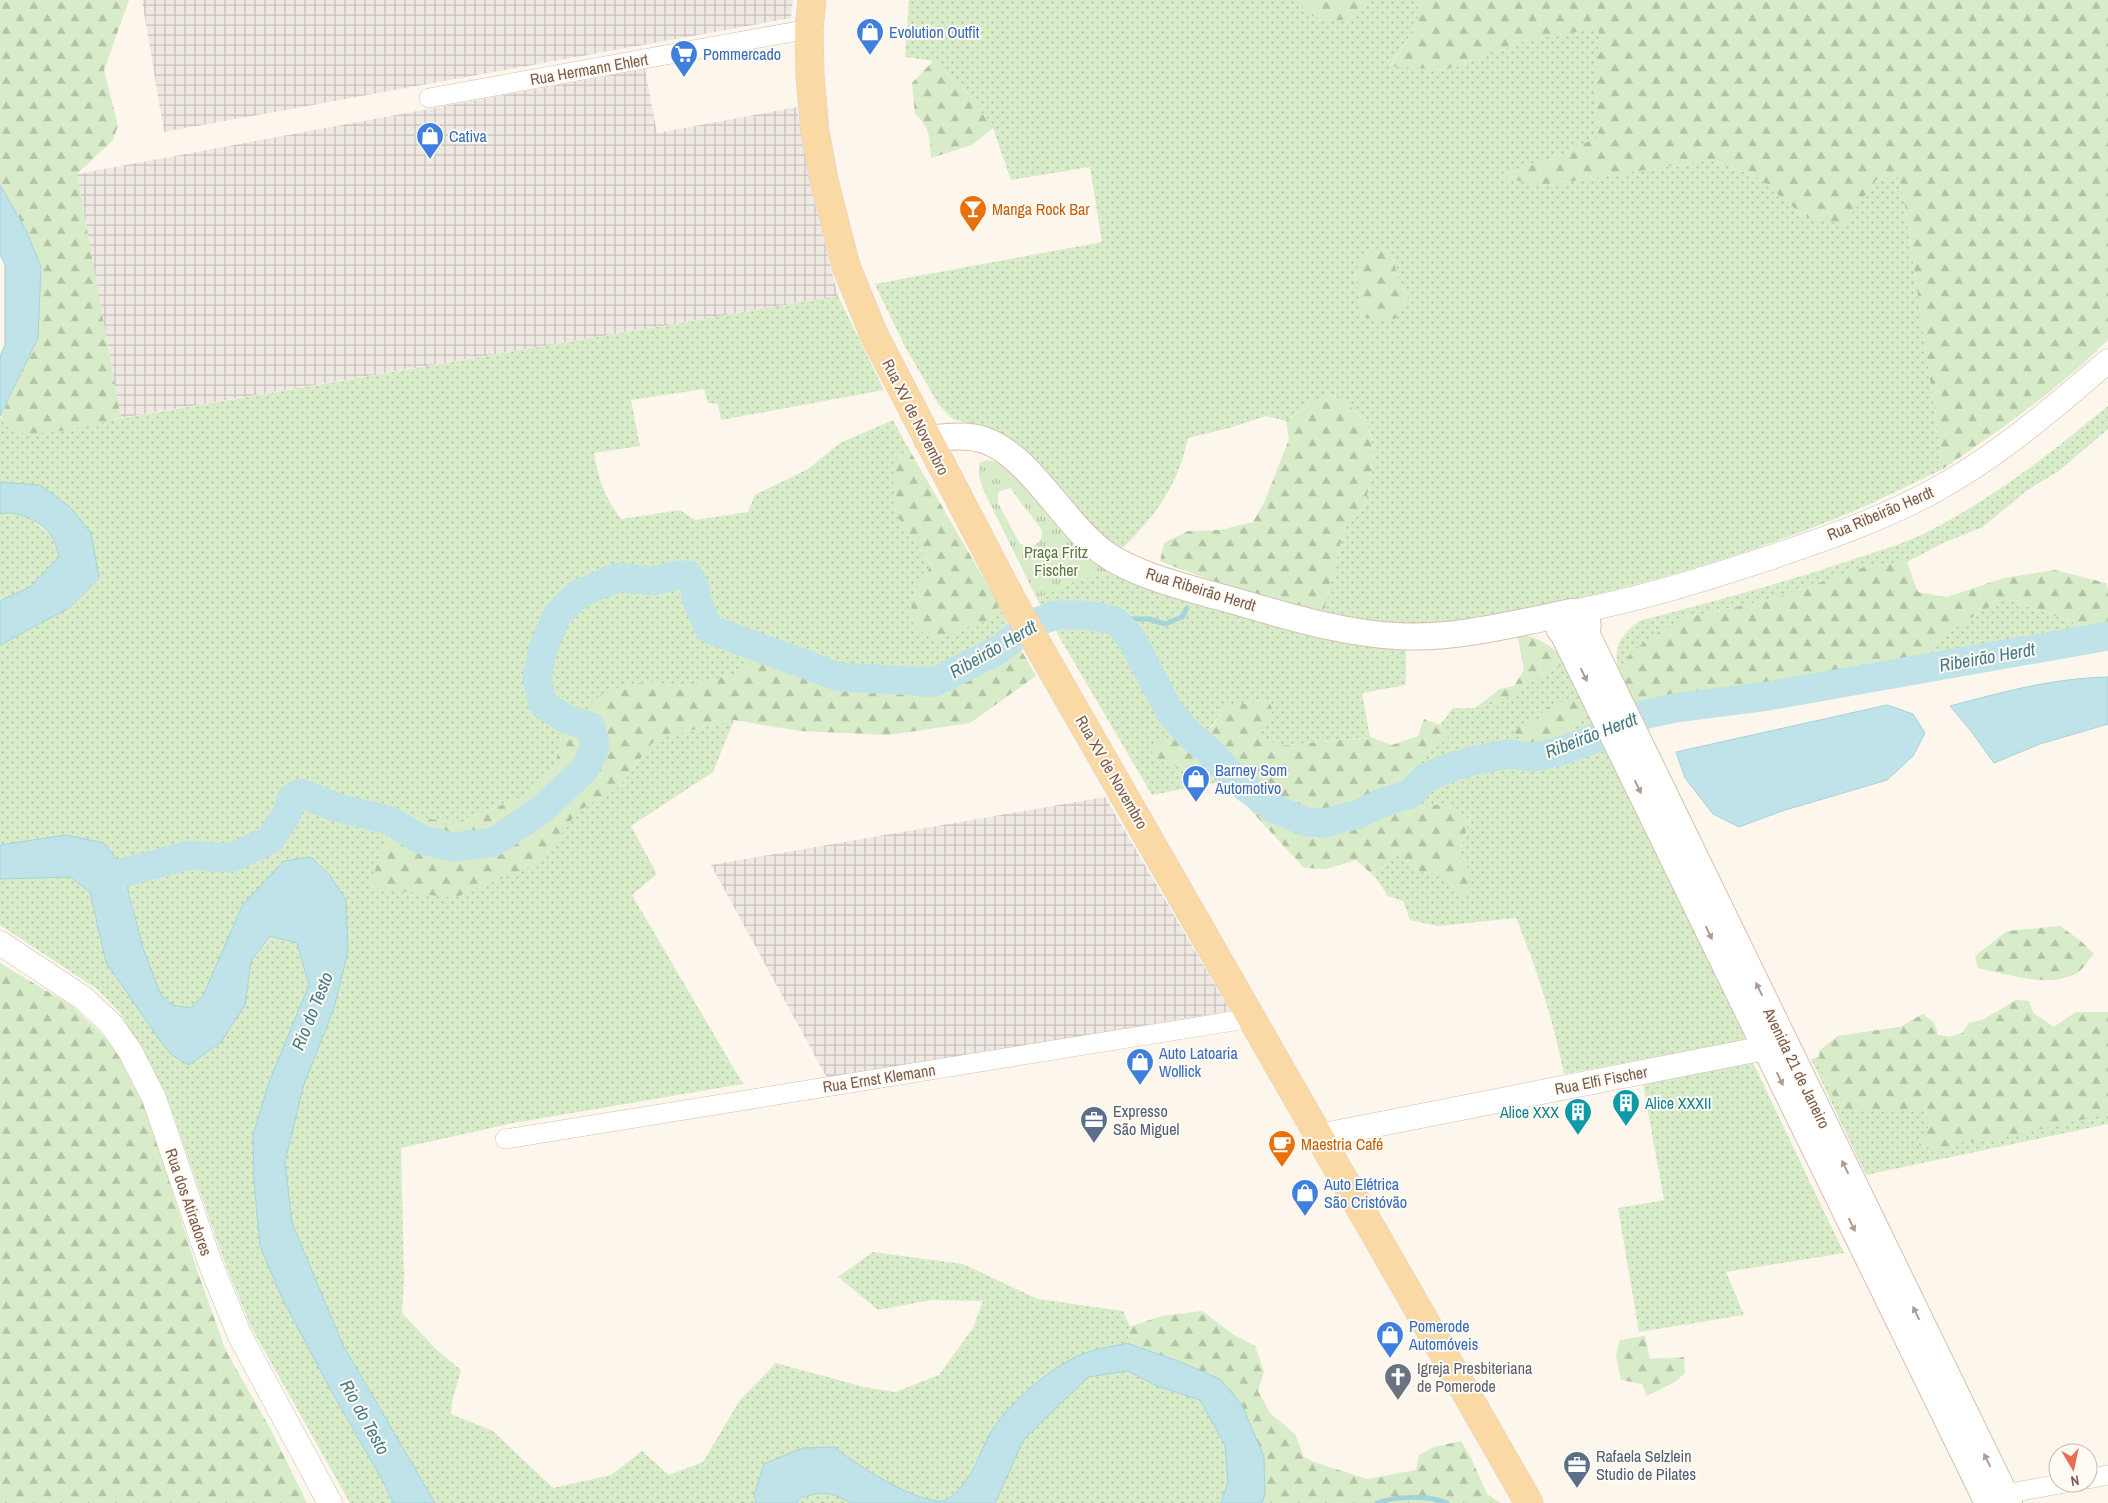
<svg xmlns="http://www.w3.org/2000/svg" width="2108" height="1503" viewBox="0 0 2108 1503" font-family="'Archivo Narrow',sans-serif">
<defs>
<pattern id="industrial-grid" width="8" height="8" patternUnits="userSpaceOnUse" patternTransform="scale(1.25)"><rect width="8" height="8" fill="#efe9e4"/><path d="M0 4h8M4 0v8" fill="none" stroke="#c7c0bb"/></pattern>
<pattern id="grass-dots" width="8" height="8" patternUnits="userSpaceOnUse" patternTransform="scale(1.25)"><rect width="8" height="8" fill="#d8ecc9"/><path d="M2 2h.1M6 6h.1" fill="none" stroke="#b4c2a5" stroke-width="1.8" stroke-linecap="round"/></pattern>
<pattern id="forest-firs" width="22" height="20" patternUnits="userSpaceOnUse" patternTransform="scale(1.25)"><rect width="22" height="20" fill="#d8ecc9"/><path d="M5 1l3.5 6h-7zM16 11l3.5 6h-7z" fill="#b4c2a5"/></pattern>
<pattern id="park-tufts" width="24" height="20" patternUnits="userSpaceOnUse" patternTransform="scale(1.25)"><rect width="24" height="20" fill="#d8ecc9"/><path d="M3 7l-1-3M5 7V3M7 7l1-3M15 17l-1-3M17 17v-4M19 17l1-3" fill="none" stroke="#b4c2a5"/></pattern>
</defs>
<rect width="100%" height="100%" fill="#fdf6ec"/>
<path fill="url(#industrial-grid)" d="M142 0H793L791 18 164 132Z
M645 69 657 133 797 107 810 184 838 296 121 418 77 174Z
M1105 797 1230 1011 827 1078 711 865Z"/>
<path fill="url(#grass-dots)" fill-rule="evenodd" d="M909 0H1300L1303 12 1368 3V0H1418V24L1390 65 1445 70 1528 40 1600 27 1596 93 1598 138 1551 159 1500 176 1541 186 1711 160 1757 177 1804 216 1877 179 1898 177 1904 198 1943 469C1913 483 1884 498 1854 511 1746 556 1633 590 1518 610 1485 616 1442 628 1409 627 1381 626 1352 618 1324 611L1346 521 1362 512C1378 460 1385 417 1326 393L1286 421 1266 416 1229 428 1188 438C1177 488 1157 513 1122 549L1107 540 984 428 953 419 939 405 904 345 875 284 1102 242 1090 167 1011 180 993 128 961 85 933 61 905 57ZM1393 257 1398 280 1408 297 1362 318 1355 272Z
M838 296 884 390 721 420 718 404 708 403 704 389 631 400 640 446 594 453C599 481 604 495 621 519L680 510 695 520 748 512 755 495 808 469 840 443 893 420 910 451 898 454 897 516 931 565 913 595 988 620 999 605 1015 639 942 683 915 686 841 684 804 671 782 656 761 651 740 673 686 686 645 682 562 734 555 766 522 797 455 823 396 814 542 862 577 811 621 785 655 739 734 720 713 772 631 826 657 874 632 895 743 1084 513 1123 401 1148 404 1280 402 1313 437 1350 461 1370 452 1402 451 1414 493 1431 553 1488 611 1475 642 1451 669 1475 703 1462 740 1400 776 1363 864 1387 895 1392 939 1375 973 1328 983 1301 931 1300 878 1310 838 1277 873 1252 963 1264 1038 1299 1123 1311 1130 1327 1127 1343 1083 1354 978 1456 964 1486 942 1502 914 1500 867 1473 835 1447 754 1495 756 1503H435L343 1345 292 1223 285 1162 303 1087 334 1008 348 951 329 874 220 961 203 996 190 1008C185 1007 176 1008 171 1005 151 994 136 916 130 893L0 845V645L69 608 99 578 10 483 0 482V417L10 429 30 434Z
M2108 406V429L2059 471 2026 491 1983 527 1943 543 1907 562 1867 566 1772 599 1684 618 1619 674C1613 647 1618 638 1639 621 1711 602 1784 583 1854 559 1881 550 1910 542 1935 528 1998 495 2053 451 2108 406Z
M9 511 29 518 51 535 59 557 30 587 0 601V514Z
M1111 573 1191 599 1406 648V685L1362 693 1370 737 1279 746 1257 734 1272 711 1268 700 1224 707C1204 743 1187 747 1150 759L1172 764 1207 780 1224 781 1152 795 1037 599 1077 580Z
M2003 598 2073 622 2086 638 1928 665 1931 650 1945 634Z
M1566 663 1746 1040 1564 1074C1553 1020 1537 969 1516 918L1437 926 1410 920 1403 901 1388 896 1375 877 1396 853 1421 872 1441 874 1463 896 1459 856 1469 819 1445 803 1422 808 1405 778 1420 758 1448 738 1440 725 1453 708H1475L1502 701 1535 679Z
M70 877 90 892 106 962 172 1055 245 1005 251 961 270 936 297 943 309 985 269 1082 253 1135 254 1182 260 1246 282 1298 328 1385 384 1483 393 1503H350L251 1327 224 1261 167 1097 120 1013 97 989 0 925V879Z
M2016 1000 2029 1001 2033 1013 2054 1027 2076 1012H2108V1124L1866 1175 1811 1059 1819 1057V1051L1838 1036 1900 1027 1923 1014 1934 1023 1938 1035 1950 1037 1962 1033 1969 1023 1983 1020Z
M1753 1063 1844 1253 1726 1272 1744 1315 1639 1332 1618 1208 1664 1200 1643 1084Z
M1128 1371 1157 1386 1200 1400 1225 1445 1228 1482 1221 1503H995L1024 1439 1088 1377Z
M819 1493H835L850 1503H797L798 1498Z"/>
<path fill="url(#forest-firs)" d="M0 0H129L104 70 118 126 113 140 77 174 121 418C98 423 29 442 10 429 6 426 3 419 1 416L38 338 26 230 0 185Z
M1300 0H1368V3L1354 19 1325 21 1303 12Z
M1418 0H2108V340C2058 390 2001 429 1943 469L1904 198 1898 177 1877 179 1844 224 1804 216 1757 177 1711 160 1541 186 1499 176 1551 159 1598 137 1596 93 1599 28 1528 40 1445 70 1390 66 1418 24Z
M933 61 961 85 993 128 972 145 931 158C930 138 930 127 915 114L912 83Z
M1384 247 1393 257 1398 280 1408 297 1395 319 1362 318 1355 272 1365 255Z
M1326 393C1385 418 1378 460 1362 512L1346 521 1324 611C1268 599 1214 583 1160 561L1164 543 1188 531 1220 530 1253 522 1264 503 1289 439 1286 421Z
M910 451 999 605 988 620 939 639 919 631 910 619 913 595 931 565 897 516 892 477 898 454Z
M1907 562 1918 592 1947 597 2004 578 2055 570 2106 583 2108 590V643L2091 646 2073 622 2003 598 1945 634 1931 650 1928 665 1892 681 1789 702 1736 704 1645 729 1619 674 1629 655 1652 636 1684 618 1772 599 1867 566Z
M1517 633C1539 638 1553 645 1566 663L1535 679 1502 701 1475 708 1500 689 1514 686 1524 670Z
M1015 639 1036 676 970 723 888 735 800 731 734 720 655 739 621 785 577 812 542 862 454 898 369 887 396 813 455 823 522 797 555 766 562 734 588 706 607 690 645 682 686 686 739 673 761 651 782 656 804 671 841 684 915 686 942 683Z
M1268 700 1273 711 1258 734 1279 746 1370 737 1392 745 1418 736 1424 719 1440 725 1448 738 1420 758 1405 778 1422 808 1445 803 1469 819 1459 856 1473 876 1464 897 1441 874 1421 872 1396 853 1375 877 1356 860 1326 869 1304 868 1224 781 1207 780 1172 764 1149 759 1156 745 1173 735 1189 746 1213 726 1224 707Z
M1558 702H1579L1584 713C1574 731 1549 749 1527 741 1523 739 1518 735 1514 732L1523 723 1540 721 1543 710Z
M2060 926 2081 941 2094 954C2088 960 2082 971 2075 974 2048 988 2005 974 1978 968L1975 956 2007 931Z
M0 963 72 1006 113 1045 148 1114 197 1270 226 1351 271 1430 307 1503H0Z
M2016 1000 2029 1001 2033 1013 2054 1027 2076 1012H2108V1114L1997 1139 1955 1143 1944 1151 1919 1145 1930 1123 1923 1111 1844 1110C1830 1095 1819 1072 1819 1051L1838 1036 1900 1027 1923 1014 1934 1023 1938 1035 1950 1037 1962 1033 1969 1023 1983 1020Z
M1202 1311 1234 1335 1255 1346 1264 1372 1258 1391 1270 1413 1295 1434 1304 1457 1314 1462 1367 1479 1416 1470 1419 1455 1434 1447 1461 1441 1471 1458 1487 1494 1501 1503H1262L1265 1494 1220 1379 1178 1361 1127 1343 1130 1327 1161 1316Z
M1645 1336 1650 1359 1684 1357 1685 1373 1675 1382 1647 1396 1642 1384 1621 1380 1616 1355 1620 1340Z"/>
<path fill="url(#park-tufts)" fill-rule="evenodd" d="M987 460 999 463 1010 471C1042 507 1072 546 1111 573L1077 580 1037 599 983 489 979 476V463ZM1010 488 1042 530C1043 540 1039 543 1030 547L1020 544 998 503V492Z"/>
<path fill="#bfe3e8" stroke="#a5d3da" d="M0 185 26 230 41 267 38 338 0 416V356L5 345V264L0 255Z
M0 482 40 485 71 508 91 533 99 578 69 608 0 645V601L30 587 59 557C57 550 55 540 50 534 40 521 16 509 0 514Z
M2108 677V724L2040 744 1994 763 1971 731 1950 706C2002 692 2054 678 2108 677Z
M1887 705 1913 714 1925 733 1913 756 1887 780 1782 811 1739 827 1713 814 1685 778 1676 752Z
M66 835 104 843 122 866 143 948 161 995 172 1005 190 1008 203 996 243 904 284 861 311 857 329 874 346 900 348 951 334 1008 303 1087 285 1162 292 1223 343 1345 435 1503H393L384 1483 328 1385 282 1298 260 1246 254 1182 253 1135 269 1082 309 985 297 943 270 936 251 961 245 1005 221 1042 189 1065 172 1055 161 1042 106 962 90 892 70 877 0 879V845Z
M1127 1343 1178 1361 1220 1379 1242 1405 1264 1457 1265 1494 1262 1503H1221L1228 1482 1225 1445 1200 1400 1157 1386 1128 1371 1088 1377 1024 1439 995 1503H850C829 1490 822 1492 799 1498L797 1503H756L754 1495 764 1464 803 1448 835 1447C855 1464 915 1503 943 1501 974 1487 978 1447 998 1422 1015 1398 1056 1364 1083 1354 1097 1348 1113 1347 1127 1343Z"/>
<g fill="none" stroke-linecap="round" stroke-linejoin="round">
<path stroke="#a5d3da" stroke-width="5" d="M1117 622 1129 619H1149L1165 624 1182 617 1187 608
M1377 1503C1397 1496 1427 1495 1447 1503"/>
<path stroke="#bfe3e8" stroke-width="29" d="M102 878 190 855 231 858 270 840 287 814 291 799 301 793 338 808 389 820 422 840 454 847 494 842 541 810 585 769 595 746 591 727 566 719 543 704 537 678 543 649 557 615 577 595 618 577 653 581 677 575H688L694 585 697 601 709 629 839 677 935 682 998 650 1031 624 1056 615H1085L1104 618 1117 622 1131 638 1170 712 1189 734 1208 750 1236 780 1273 808 1306 822 1324 823 1359 814 1381 803 1410 794 1425 778 1449 768 1476 760 1508 754 1533 757 1558 752 1586 742 1643 715 1675 708 1768 696 2108 636"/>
<defs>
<path id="minor" d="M429 98 809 29
M505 1139 1252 1018
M2088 1479 2108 1475
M2005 1494 2065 1483"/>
<path id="tertiary" d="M1572 612C1639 600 1704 579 1769 558 1827 538 1886 518 1939 488 2000 454 2056 406 2108 361
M0 943 83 998 110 1023 130 1051 154 1098 210 1263 240 1336 330 1503
M1319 1136 1765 1048"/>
<path id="secondary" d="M927 439C946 437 969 434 987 441 1033 460 1063 523 1104 553 1135 575 1184 587 1220 597 1278 613 1337 633 1397 636 1453 640 1517 623 1572 612L1585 617C1592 629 1584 641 1570 640L1560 630 1564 616 1572 612
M1586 633 2009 1503
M1565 637 1988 1503"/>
<path id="primary" d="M812 0 809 29 810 75 815 132 824 180 846 266 874 335 1012 600 1529 1503"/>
</defs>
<use href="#minor" stroke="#d1beb0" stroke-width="20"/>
<use href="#tertiary" stroke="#d1beb0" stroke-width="25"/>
<use href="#secondary" stroke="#d6c0b0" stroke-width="28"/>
<use href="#primary" stroke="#dad1cd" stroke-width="29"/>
<use href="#minor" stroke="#fff" stroke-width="19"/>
<use href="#tertiary" stroke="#fff" stroke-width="24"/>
<use href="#secondary" stroke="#fff" stroke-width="26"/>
<use href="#primary" stroke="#fbd9a5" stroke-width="28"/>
</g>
<defs><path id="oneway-solid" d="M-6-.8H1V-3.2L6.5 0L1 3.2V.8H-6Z" transform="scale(1.25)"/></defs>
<g fill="#af9d94">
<use href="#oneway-solid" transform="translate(1584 675) rotate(64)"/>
<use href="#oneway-solid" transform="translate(1638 787) rotate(64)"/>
<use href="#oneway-solid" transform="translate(1709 933) rotate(64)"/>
<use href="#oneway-solid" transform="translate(1759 989) rotate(-116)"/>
<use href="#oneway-solid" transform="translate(1780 1079) rotate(64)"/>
<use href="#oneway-solid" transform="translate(1845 1167) rotate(-116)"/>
<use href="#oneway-solid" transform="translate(1852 1225) rotate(64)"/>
<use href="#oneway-solid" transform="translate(1916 1313) rotate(-116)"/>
<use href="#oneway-solid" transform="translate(1987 1460) rotate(-116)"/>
</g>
<defs>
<symbol id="shop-pin" viewBox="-11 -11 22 30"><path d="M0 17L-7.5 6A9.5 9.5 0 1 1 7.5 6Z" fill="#3f7fe0" stroke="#fffaf3"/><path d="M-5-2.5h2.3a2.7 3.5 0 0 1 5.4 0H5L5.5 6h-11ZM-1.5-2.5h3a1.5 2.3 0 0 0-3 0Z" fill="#fff"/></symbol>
<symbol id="supermarket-pin" viewBox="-11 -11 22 30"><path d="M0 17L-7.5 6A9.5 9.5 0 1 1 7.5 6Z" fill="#3f7fe0" stroke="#fffaf3"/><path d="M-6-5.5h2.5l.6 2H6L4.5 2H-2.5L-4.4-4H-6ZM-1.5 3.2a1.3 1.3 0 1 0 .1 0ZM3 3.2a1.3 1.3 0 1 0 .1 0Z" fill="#fff"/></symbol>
<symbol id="bar-pin" viewBox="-11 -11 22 30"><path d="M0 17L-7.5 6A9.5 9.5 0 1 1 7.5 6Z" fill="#e8710a" stroke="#fffaf3"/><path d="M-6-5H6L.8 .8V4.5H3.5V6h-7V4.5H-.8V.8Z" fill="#fff"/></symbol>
<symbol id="building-pin" viewBox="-11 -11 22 30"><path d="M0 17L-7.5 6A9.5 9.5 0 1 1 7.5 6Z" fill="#0f9aa8" stroke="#fffaf3"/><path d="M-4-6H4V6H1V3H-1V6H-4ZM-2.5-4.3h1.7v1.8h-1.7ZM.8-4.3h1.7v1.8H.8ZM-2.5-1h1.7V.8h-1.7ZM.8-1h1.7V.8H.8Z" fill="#fff"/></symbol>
<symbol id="office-pin" viewBox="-11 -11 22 30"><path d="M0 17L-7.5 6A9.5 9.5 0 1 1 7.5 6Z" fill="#5c6f8a" stroke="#fffaf3"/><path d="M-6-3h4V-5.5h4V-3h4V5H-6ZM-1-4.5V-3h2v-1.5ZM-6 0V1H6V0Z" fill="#fff"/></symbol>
<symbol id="cafe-pin" viewBox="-11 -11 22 30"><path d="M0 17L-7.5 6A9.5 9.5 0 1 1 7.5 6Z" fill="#e8710a" stroke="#fffaf3"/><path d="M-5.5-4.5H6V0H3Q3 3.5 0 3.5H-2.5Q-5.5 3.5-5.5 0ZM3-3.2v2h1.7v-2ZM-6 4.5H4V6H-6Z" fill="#fff"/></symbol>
<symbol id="church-pin" viewBox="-11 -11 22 30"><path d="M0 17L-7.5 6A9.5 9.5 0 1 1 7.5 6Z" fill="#6b7280" stroke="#fffaf3"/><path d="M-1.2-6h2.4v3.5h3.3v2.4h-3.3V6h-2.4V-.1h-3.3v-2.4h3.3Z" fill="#fff"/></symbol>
</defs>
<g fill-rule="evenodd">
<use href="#shop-pin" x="854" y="16" width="32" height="43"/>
<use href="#supermarket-pin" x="668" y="38" width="32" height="43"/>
<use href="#shop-pin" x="414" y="120" width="32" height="43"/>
<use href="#bar-pin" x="957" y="193" width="32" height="43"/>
<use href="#shop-pin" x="1180" y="763" width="32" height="43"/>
<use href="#shop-pin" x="1124" y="1046" width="32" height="43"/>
<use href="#building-pin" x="1610" y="1087" width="32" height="43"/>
<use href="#building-pin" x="1562" y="1096" width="32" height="43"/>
<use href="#office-pin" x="1078" y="1104" width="32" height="43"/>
<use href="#cafe-pin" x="1266" y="1128" width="32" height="43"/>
<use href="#shop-pin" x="1289" y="1177" width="32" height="43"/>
<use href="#shop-pin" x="1374" y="1319" width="32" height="43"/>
<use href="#church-pin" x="1382" y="1361" width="32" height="43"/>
<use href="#office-pin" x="1561" y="1449" width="32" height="43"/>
</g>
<g text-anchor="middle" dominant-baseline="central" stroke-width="4" stroke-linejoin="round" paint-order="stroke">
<g font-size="16" fill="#366cbe" stroke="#fffaf3" text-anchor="start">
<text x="889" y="32">Evolution Outfit</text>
<text x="703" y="54">Pommercado</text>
<text x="449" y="136">Cativa</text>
<text x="1215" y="770">Barney Som<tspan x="1215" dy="18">Automotivo</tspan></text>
<text x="1159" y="1053">Auto Latoaria<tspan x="1159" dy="18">Wollick</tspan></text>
<text x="1324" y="1184">Auto Elétrica<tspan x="1324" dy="18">São Cristóvão</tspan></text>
<text x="1409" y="1326">Pomerode<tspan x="1409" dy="18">Automóveis</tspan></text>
</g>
<g font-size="16" fill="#7a5c4d" stroke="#fffaf3">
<text transform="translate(589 69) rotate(-10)">Rua Hermann Ehlert</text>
<text transform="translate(916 417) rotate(63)">Rua XV de Novembro</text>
<text transform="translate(1880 513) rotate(-23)">Rua Ribeirão Herdt</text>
<text transform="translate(1201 589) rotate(17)">Rua Ribeirão Herdt</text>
<text transform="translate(1112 772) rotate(60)">Rua XV de Novembro</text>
<text transform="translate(1797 1068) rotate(64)">Avenida 21 de Janeiro</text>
<text transform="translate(879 1078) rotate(-9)">Rua Ernst Klemann</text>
<text transform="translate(1601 1080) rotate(-11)">Rua Elfi Fischer</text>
<text transform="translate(189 1202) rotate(71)">Rua dos Atiradores</text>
</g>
<g font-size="16" fill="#c56008" stroke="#fffaf3" text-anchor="start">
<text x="992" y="209">Manga Rock Bar</text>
<text x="1301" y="1144">Maestria Café</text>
</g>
<g font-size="16" fill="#537a41" stroke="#fffaf3">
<text x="1056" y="552">Praça Fritz<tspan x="1056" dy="18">Fischer</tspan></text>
</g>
<g font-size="16" fill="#0d838f" stroke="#fffaf3" text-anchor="start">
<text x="1645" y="1103">Alice XXXII</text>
<text x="1559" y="1112" text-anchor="end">Alice XXX</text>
</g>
<g font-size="16" fill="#4e5e75" stroke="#fffaf3" text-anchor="start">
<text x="1113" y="1111">Expresso<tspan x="1113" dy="18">São Miguel</tspan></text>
<text x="1596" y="1456">Rafaela Selzlein<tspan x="1596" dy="18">Studio de Pilates</tspan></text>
</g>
<g font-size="16" fill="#5b616d" stroke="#fffaf3" text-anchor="start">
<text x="1417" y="1368">Igreja Presbiteriana<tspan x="1417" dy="18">de Pomerode</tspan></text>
</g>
<g font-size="18" font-style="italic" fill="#437c86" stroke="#fffaf3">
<text transform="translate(993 649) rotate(-30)">Ribeirão Herdt</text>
<text transform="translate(1987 657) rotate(-10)">Ribeirão Herdt</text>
<text transform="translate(1591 735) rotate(-21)">Ribeirão Herdt</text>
<text transform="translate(312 1011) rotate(-68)">Rio do Testo</text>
<text transform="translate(365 1417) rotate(61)">Rio do Testo</text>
</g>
</g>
<g transform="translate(2073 1468) rotate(171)"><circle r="24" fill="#fffaf3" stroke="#cabbb1"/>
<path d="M0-4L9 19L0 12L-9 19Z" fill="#e76f51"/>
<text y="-8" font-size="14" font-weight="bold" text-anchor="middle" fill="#7a5c4d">N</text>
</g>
</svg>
